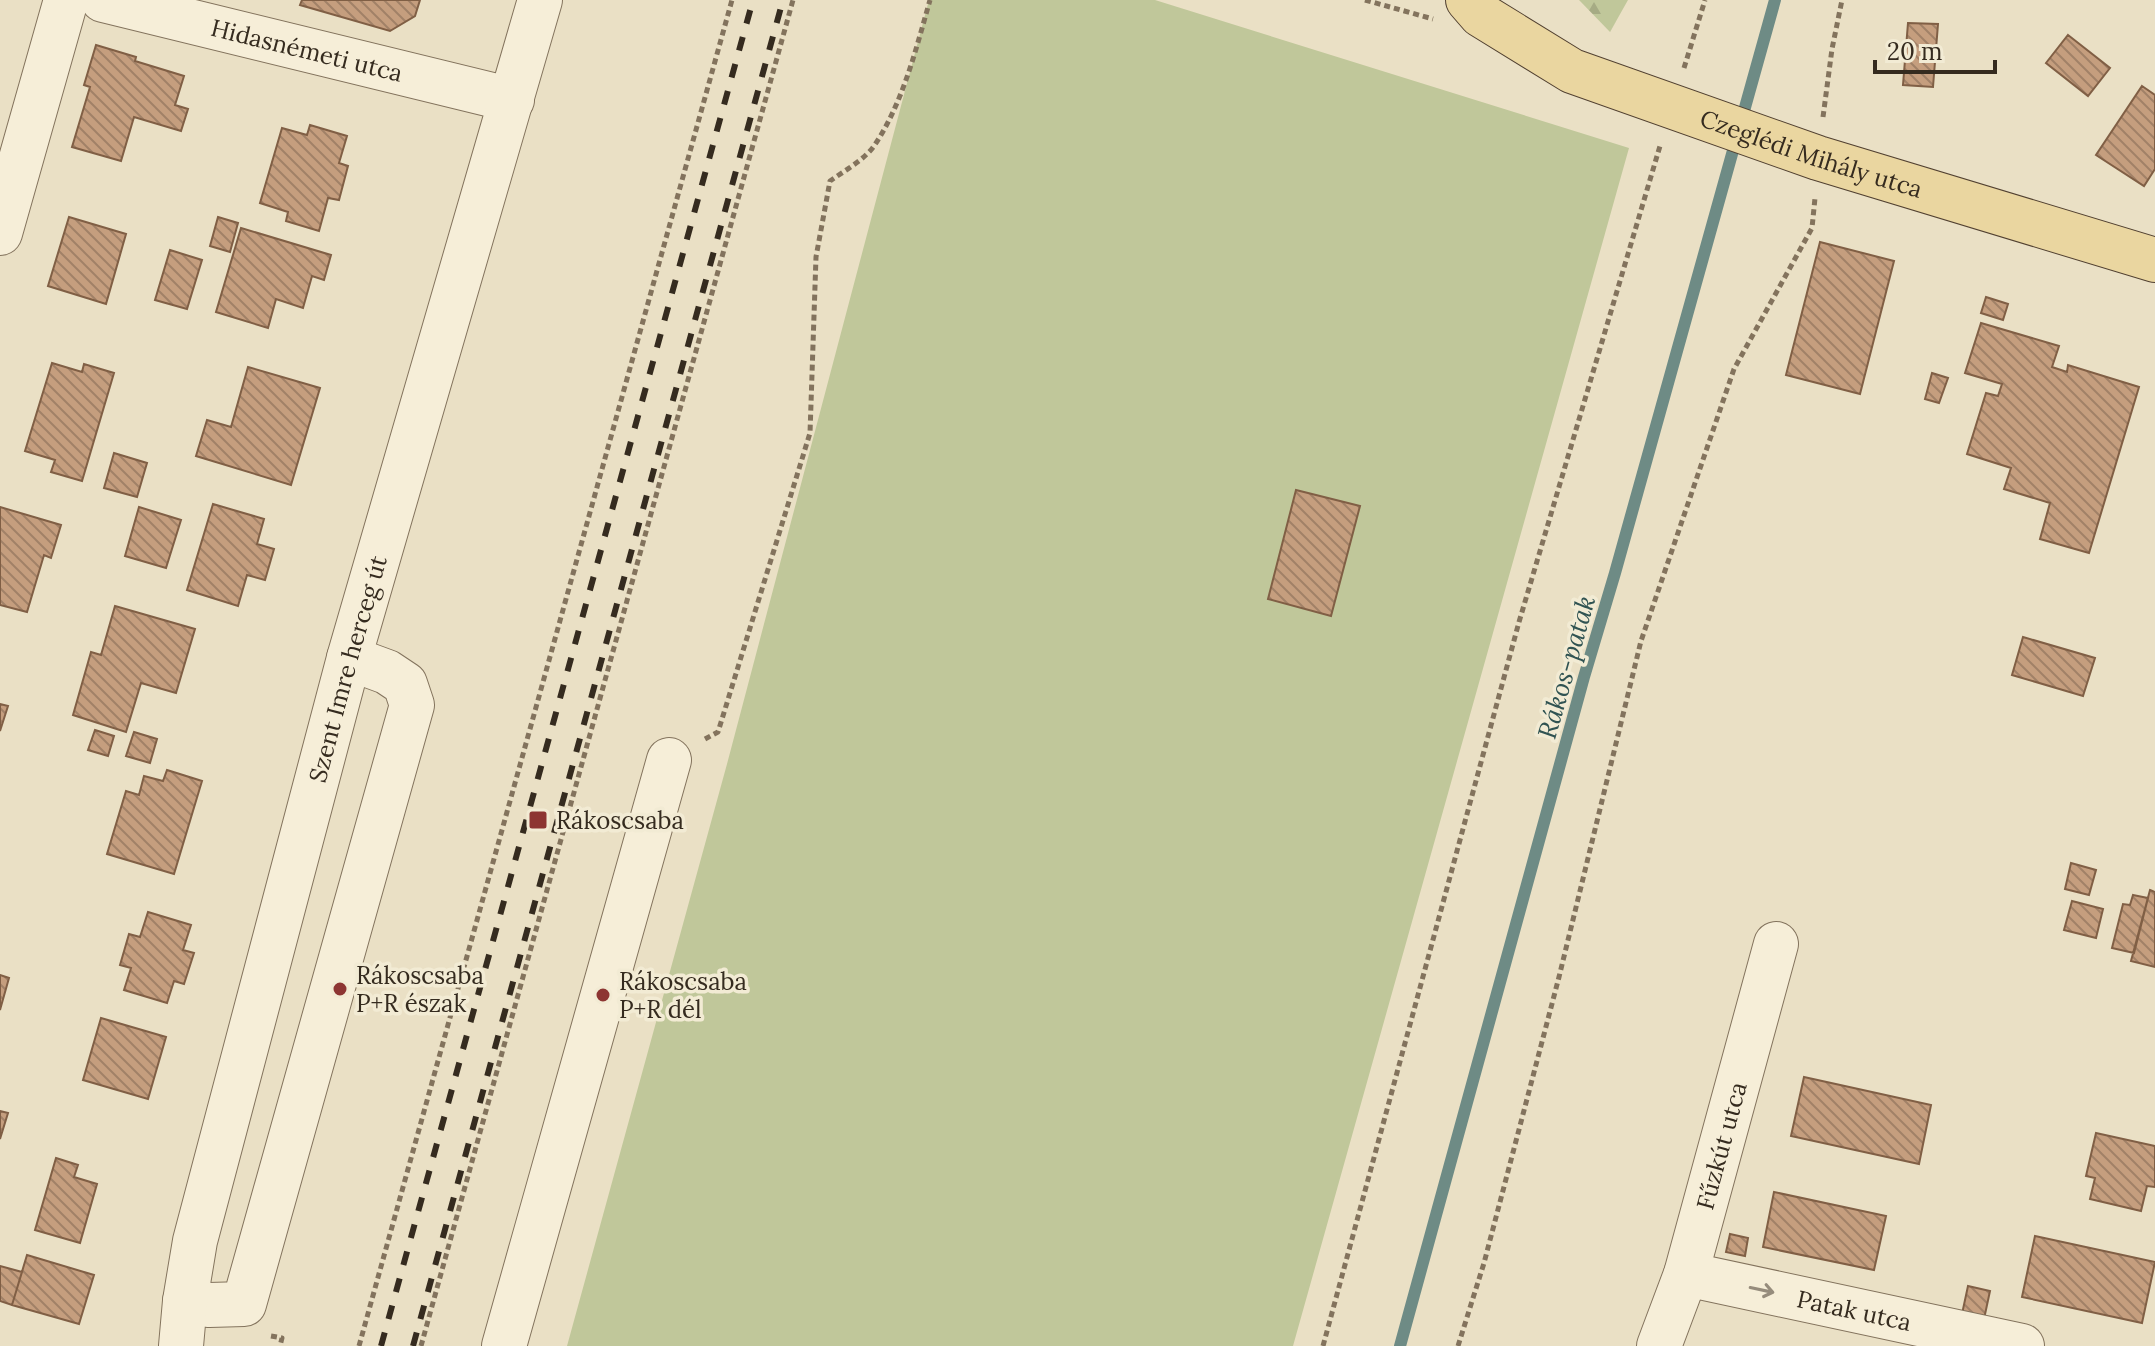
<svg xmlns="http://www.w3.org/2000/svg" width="2155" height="1346" viewBox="0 0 2155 1346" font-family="Lora,serif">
<defs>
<pattern id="forest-firs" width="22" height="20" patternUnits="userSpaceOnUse" patternTransform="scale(2)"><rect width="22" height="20" fill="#c0c79a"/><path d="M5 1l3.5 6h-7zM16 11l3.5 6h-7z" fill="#a6ab84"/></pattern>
<pattern id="building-back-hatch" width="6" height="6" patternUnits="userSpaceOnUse" patternTransform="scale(2)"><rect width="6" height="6" fill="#c59e7e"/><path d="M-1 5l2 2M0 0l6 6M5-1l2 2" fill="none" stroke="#a18167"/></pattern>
</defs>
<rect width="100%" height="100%" fill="#eae0c5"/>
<path fill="#c0c79a" d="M929 0H1155L1629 148 1293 1346H567L727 764Z"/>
<path fill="url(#forest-firs)" d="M1579 0H1628L1610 32Z"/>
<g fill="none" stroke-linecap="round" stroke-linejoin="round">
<path stroke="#6e8b85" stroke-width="12" d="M1400 1346 1584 677 1615 573 1775 0"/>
</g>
<path fill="url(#building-back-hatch)" stroke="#805f45" stroke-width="2" d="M302 0H420L415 16 390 31 300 5Z
M1908 23 1938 24 1933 87 1903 85Z
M2068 35 2110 68 2088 96 2046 63Z
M96 45 136 57 135 61 184 76 175 105 188 109 181 131 134 117 121 161 72 147 90 87 84 85Z
M2142 86 2155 95V169L2144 186 2096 155Z
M310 125 347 136 339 163 348 166 339 200 328 198 319 231 286 221 288 212 260 203 282 128 307 135Z
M69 217 126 234 106 304 48 286Z
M218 217 238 223 230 252 210 246Z
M241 228 331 255 324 280 312 276 303 308 276 299 268 328 216 312Z
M1820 242 1894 261 1860 394 1786 375Z
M170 250 202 260 187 309 155 300Z
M1986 297 2008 304 2003 320 1981 313Z
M1981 323 2059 346 2052 367 2067 372 2068 365 2139 387 2089 553 2040 539 2050 503 2004 489 2011 468 1967 454 1986 393 1998 396 2002 384 1965 373Z
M52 363 82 372 84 364 114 373 82 481 51 472 55 460 25 451Z
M248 367 320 388 291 485 196 456 207 420 231 427Z
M1932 373 1948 378 1939 403 1925 399Z
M114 453 147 463 137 497 104 488Z
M1296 490 1360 506 1331 616 1268 599Z
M213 504 264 519 257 544 274 549 265 580 247 575 238 606 187 590Z
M0 507 61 525 51 558 44 555 27 612 0 605Z
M139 507 181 520 166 568 125 556Z
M115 606 195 629 176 693 141 683 126 732 73 715 91 652 101 655Z
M2023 637 2095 658 2083 696 2012 675Z
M0 704 8 706 0 731Z
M95 730 114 736 108 756 88 750Z
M134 732 157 739 150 763 126 756Z
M167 770 202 781 174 874 107 854 126 791 139 795 144 776 163 781Z
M2071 863 2096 870 2089 895 2065 889Z
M2150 890 2155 892V967L2131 961Z
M2133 895 2148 898 2134 953 2112 948 2123 904 2130 905Z
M2072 901 2103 909 2096 938 2064 930Z
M148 912 191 925 183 950 194 953 184 984 174 981 167 1003 124 990 131 968 120 965 129 934 140 937Z
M0 975 9 978 0 1010Z
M101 1018 166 1037 148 1099 83 1080Z
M1804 1077 1931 1105 1919 1164 1791 1136Z
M0 1111 8 1113 0 1139Z
M2096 1133 2155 1146V1187L2147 1186 2141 1211 2090 1199 2095 1178 2086 1176Z
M56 1158 78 1165 74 1177 97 1184 80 1243 35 1230Z
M1774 1192 1886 1216 1874 1270 1763 1247Z
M1730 1234 1748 1238 1745 1256 1726 1252Z
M2035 1236 2155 1262 2142 1323 2022 1297Z
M27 1255 94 1275 79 1324 12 1305Z
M0 1266 22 1272 12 1305 0 1301Z
M1968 1286 1990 1291 1984 1319 1962 1314Z"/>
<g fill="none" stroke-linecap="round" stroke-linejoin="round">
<defs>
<g id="minor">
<path id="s1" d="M103 0 512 100"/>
<path d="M0 233 66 0"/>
<path id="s2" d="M1686 1274 2022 1346"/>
<path d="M185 1301 209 1305 244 1304 412 705 405 684 387 672 349 658"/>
<path id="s3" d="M181 1346 185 1301 195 1241 349 658 540 0"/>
<path d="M504 1346 669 760"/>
<path id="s4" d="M1659 1346 1686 1274 1776 944"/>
</g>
<g id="major">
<path id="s5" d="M1468 0 1481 15 1572 71 1818 158 2155 260"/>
</g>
</defs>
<use href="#minor" stroke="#83735d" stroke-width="46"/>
<use href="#major" stroke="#524131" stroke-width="46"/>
<path stroke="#83735d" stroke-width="5" stroke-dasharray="6 4" stroke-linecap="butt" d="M1365 0 1433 19
M1684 68 1705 0
M1823 117 1832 49 1842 0
M705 739 718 732 810 433 816 257 830 181C844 171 864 160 874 146 903 103 916 49 930 0
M271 1336 282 1338 280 1346
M359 1346 732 0
M421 1346 793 0
M1323 1346 1519 622 1660 146
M1458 1346 1484 1263 1559 977 1641 641 1734 369 1812 228 1815 198"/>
<use href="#minor" stroke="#f6eed8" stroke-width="44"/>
<use href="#major" stroke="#ead6a0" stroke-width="44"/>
<path stroke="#352b1f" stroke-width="6" stroke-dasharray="14 14" stroke-linecap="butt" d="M381 1346 753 0
M413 1346 783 0"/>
</g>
<defs><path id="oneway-shaft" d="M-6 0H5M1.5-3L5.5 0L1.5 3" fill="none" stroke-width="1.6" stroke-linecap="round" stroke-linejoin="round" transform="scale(2)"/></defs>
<use stroke="#968c7c" href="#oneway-shaft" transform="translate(1762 1290) rotate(12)"/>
<g fill="#8d3532" stroke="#f2ebd4" stroke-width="3">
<rect x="528" y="810" width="20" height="20" rx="4"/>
<circle cx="340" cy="989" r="8"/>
<circle cx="603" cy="995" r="8"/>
</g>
<g text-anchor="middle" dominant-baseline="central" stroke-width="7" stroke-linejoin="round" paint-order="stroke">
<g font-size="24" fill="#352b1f" stroke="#f2ebd4">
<text stroke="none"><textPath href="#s1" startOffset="210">Hidasnémeti utca</textPath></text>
<text stroke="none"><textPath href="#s5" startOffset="380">Czeglédi Mihály utca</textPath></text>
<text stroke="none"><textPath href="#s3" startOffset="698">Szent Imre herceg út</textPath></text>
<text stroke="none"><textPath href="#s4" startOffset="210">Fűzkút utca</textPath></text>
<text stroke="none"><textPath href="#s2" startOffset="172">Patak utca</textPath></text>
</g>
<g font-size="24" fill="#352b1f" stroke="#f2ebd4" text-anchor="start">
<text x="556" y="820">Rákoscsaba</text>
<text x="356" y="975">Rákoscsaba<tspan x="356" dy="28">P+R észak</tspan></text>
<text x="619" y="981">Rákoscsaba<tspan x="619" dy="28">P+R dél</tspan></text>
</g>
<g font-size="26" font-style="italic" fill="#305352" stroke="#f2ebd4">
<text transform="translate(1566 667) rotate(-74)">Rákos-patak</text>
</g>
</g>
<path d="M1875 60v12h120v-12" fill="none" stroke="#352b1f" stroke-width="4"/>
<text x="1887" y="60" font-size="24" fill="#352b1f" stroke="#f2ebd4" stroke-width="6" paint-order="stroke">20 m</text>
</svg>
